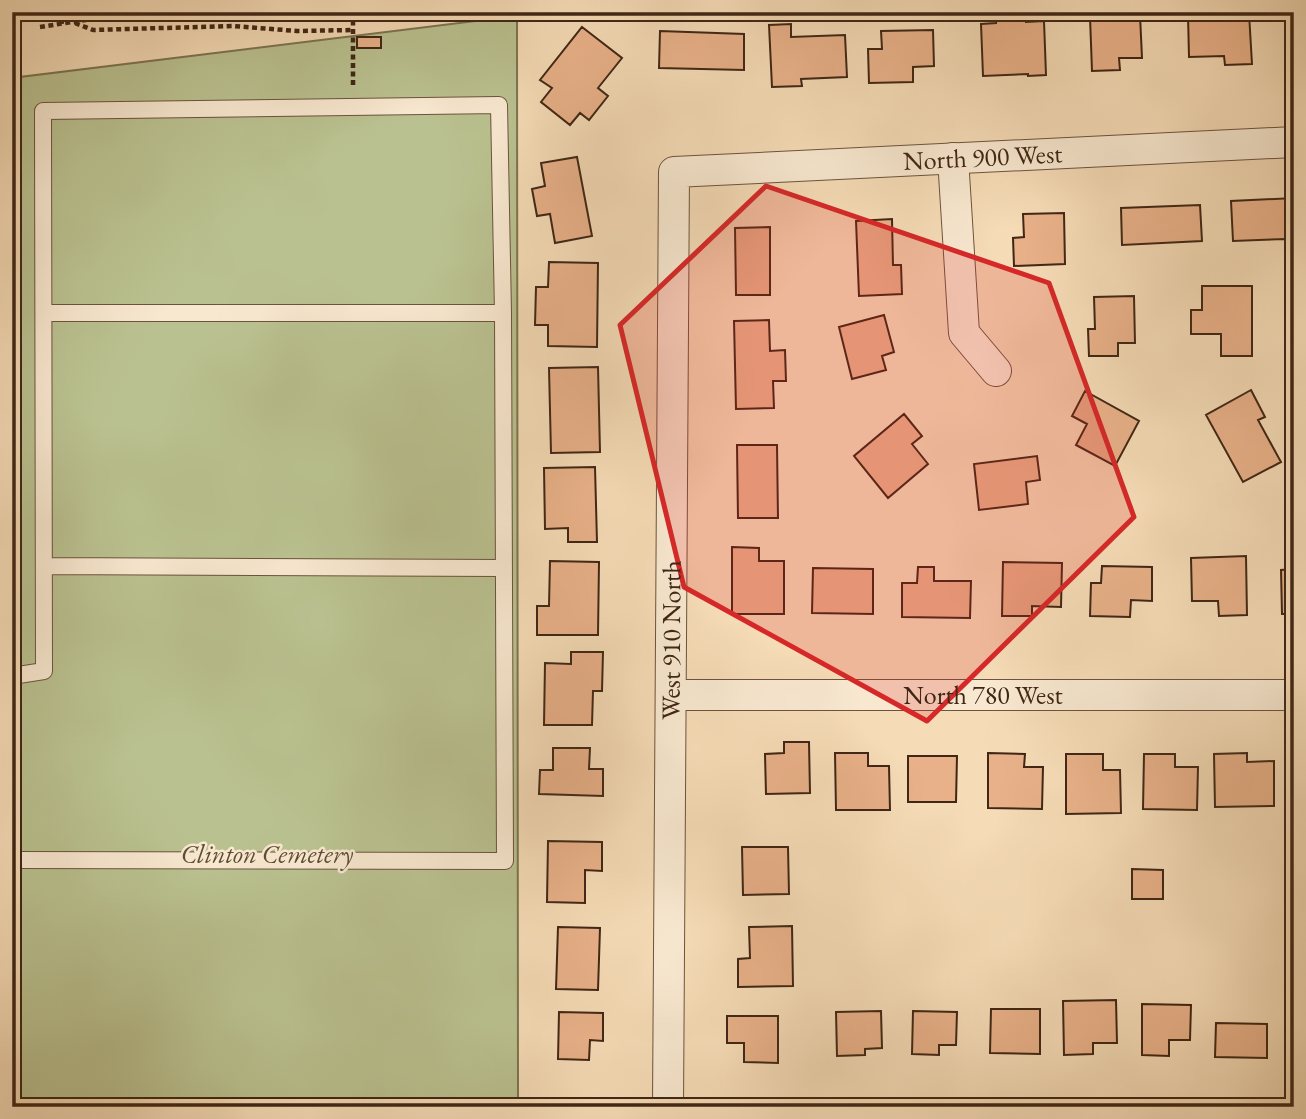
<svg xmlns="http://www.w3.org/2000/svg" width="1306" height="1119" viewBox="0 0 1306 1119" font-family="'EB Garamond',serif">
<rect width="100%" height="100%" fill="#f5dbb6"/>
<filter id="stains"><feTurbulence type="fractalNoise" baseFrequency=".00286" numOctaves="4"/><feColorMatrix values="0 0 0 0 .2 0 0 0 0 .09 0 0 0 0 .02 0 0 0 .5 -.17"/></filter>
<radialGradient id="worn" r=".72"><stop offset=".6" stop-color="#630" stop-opacity="0"/><stop offset="1" stop-color="#630" stop-opacity=".3"/></radialGradient>
<path fill="#bac190" stroke="#7c7452" stroke-width="2" d="M517 16 518 1107H15L20 77Z"/>
<path fill="#e9b189" stroke="#3f2615" stroke-width="2" d="M996 12H1026V22L1044 21 1046 75 1028 76V74L983 76 981 24 996 23Z
M1249 13 1252 64 1225 65 1224 56 1189 57 1188 15Z
M1140 15 1142 58H1119L1120 70 1092 71 1090 17Z
M791 24V37L845 35 847 77 801 79 802 86 772 87 769 25Z
M582 27 622 58 598 88 608 96 589 120 580 113 570 125 541 102 552 88 540 80Z
M933 30 934 66 913 67V82L869 83 868 49H882L881 31Z
M660 31 744 34V70L659 68Z
M357 37H381V48H357Z
M577 157 592 236 555 243 550 214 537 216 532 189 545 186 541 163Z
M1294 198V252H1285V239L1233 241 1231 201Z
M1200 205 1202 241 1122 245 1121 208Z
M1064 213 1065 264 1014 266 1013 238 1024 237 1023 214Z
M892 219 893 265H901L902 294 859 296 856 221Z
M770 227V295H736L735 228Z
M549 262 598 263 597 347 548 346V325H535L536 287H548Z
M1202 286H1252V356H1221V334H1191V310H1202Z
M1134 296 1135 343H1118V356H1089L1088 329H1095L1094 297Z
M884 315 894 352 882 356 886 370 852 379 839 327Z
M769 320 770 351 785 350 786 381H773L774 408 736 409 734 321Z
M598 367 600 452 551 453 549 368Z
M1251 390 1265 417 1258 420 1281 462 1243 482 1206 415Z
M1085 391 1139 421 1115 466 1076 445 1087 424 1072 416Z
M904 414 922 436 912 444 928 464 888 498 854 456Z
M737 445H777L778 518H738Z
M1037 456 1040 480 1026 482 1028 504 979 510 974 464Z
M595 467 597 542H568V528L545 529 544 468Z
M732 547 759 548V561H784V614H732Z
M1246 556 1247 615 1219 616 1218 601H1192L1191 558Z
M550 561 599 562 598 635H537V606H549Z
M1003 562 1062 563 1061 607 1032 606V616H1002Z
M1102 566 1152 567V601L1131 600 1130 617 1090 616 1091 583H1101Z
M918 567H934V581H971L970 618 902 617V583H917Z
M813 568 873 569V614L812 613Z
M1294 569V614H1282L1281 570Z
M571 652H603L602 691H593L592 725H544L545 663 571 664Z
M784 742H809L810 793 766 794 765 754 784 753Z
M553 748H590L589 769H603V796L539 794 540 770H553Z
M835 753H868V766H889L890 810H836Z
M988 753 1025 754 1024 767H1043L1042 809 988 808Z
M1247 753V762L1274 761V806L1215 807 1214 754Z
M1066 754H1103V770H1120L1121 813 1066 814Z
M1144 754H1175V767H1198L1197 810 1143 809Z
M908 756H957L956 802H908Z
M548 841 602 842V871L585 870V903L547 902Z
M742 847H788L789 894 743 895Z
M1132 869 1163 870V899H1132Z
M792 926 793 986 738 987V959L750 958 749 927Z
M558 927 600 928 598 990 556 989Z
M1116 1000 1117 1043H1093V1054L1064 1055 1063 1001Z
M1142 1004 1191 1005 1190 1040H1169V1056L1142 1055Z
M991 1009H1040V1054L990 1053Z
M881 1011 882 1048 865 1049V1055L837 1056 836 1012Z
M913 1011 957 1012 956 1045H939V1055L912 1054Z
M559 1012 603 1013V1041L590 1040 589 1060 558 1059Z
M727 1016H778V1063L744 1062V1043H727Z
M1216 1023 1267 1024V1058L1215 1057Z"/>
<g fill="none" stroke-linecap="round" stroke-linejoin="round">
<defs>
<path id="service" d="M44 313H503
M44 566 504 568
M12 676 44 671 43 111 499 105 503 313 505 861 12 860"/>
<g id="minor">
<path d="M953 158 964 333 996 371"/>
<path id="s1" d="M671 695H1294"/>
<path id="s2" d="M668 1107 674 172 1294 142"/>
</g>
</defs>
<use href="#service" stroke="#6c533d" stroke-width="18"/>
<use href="#minor" stroke="#6c533d" stroke-width="32"/>
<path stroke="#3f2615" stroke-width="4.5" stroke-dasharray="5 3.5" stroke-linecap="butt" d="M60 12 62 24
M353 12V88
M12 18 24 12
M75 23 93 30 233 26 297 31 353 30
M40 27 136 12"/>
<use href="#service" stroke="#f8e8d0" stroke-width="16"/>
<use href="#minor" stroke="#f8e8d0" stroke-width="30"/>
</g>
<path fill="#d62828" fill-opacity="0.2" stroke="#d62828" stroke-width="5" stroke-linejoin="round" d="M766 186 1049 283 1134 517 927 721 684 587 620 325Z"/>
<g text-anchor="middle" dominant-baseline="central" stroke-width="5" stroke-linejoin="round" paint-order="stroke">
<g font-size="26" fill="#3f2615" stroke="#f8e8d0">
<text stroke="none"><textPath href="#s2" startOffset="1244">North 900 West</textPath></text>
<text stroke="none"><textPath href="#s2" startOffset="467">West 910 North</textPath></text>
<text stroke="none"><textPath href="#s1" startOffset="312">North 780 West</textPath></text>
</g>
<g font-size="26" font-style="italic" fill="#5e4d34" stroke="#f8e8d0">
<text x="267" y="854">Clinton Cemetery</text>
</g>
</g>
<rect width="1306" height="1119" fill="none" stroke="#f5dbb6" stroke-width="42"/>
<rect x="14" y="14" width="1278" height="1091" fill="none" stroke="#3f2615" stroke-width="3.5"/>
<rect x="21" y="21" width="1264" height="1077" fill="none" stroke="#3f2615" stroke-width="2"/>
<rect width="100%" height="100%" filter="url(#stains)"/>
<rect width="100%" height="100%" fill="url(#worn)"/>
</svg>
